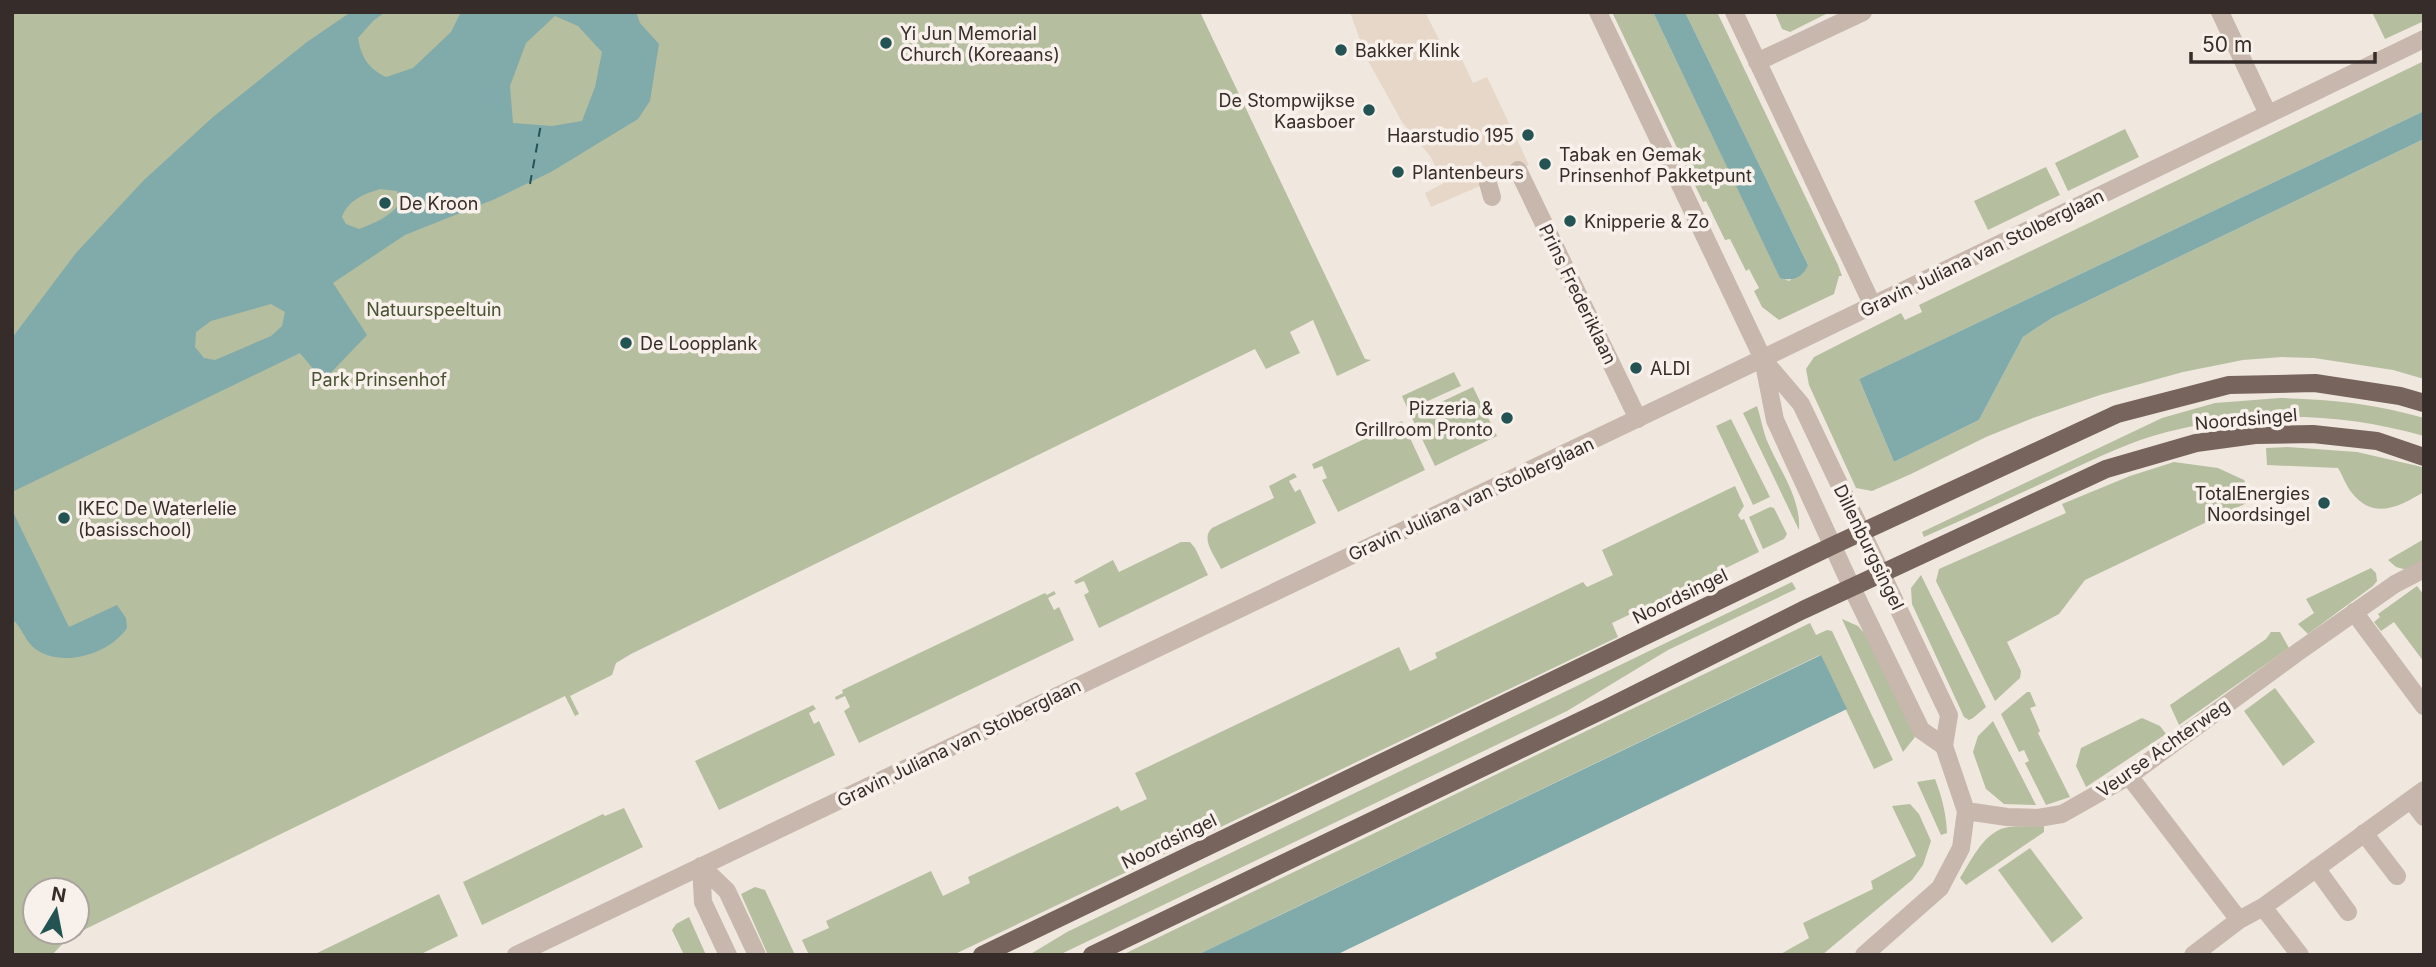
<svg xmlns="http://www.w3.org/2000/svg" width="2436" height="967" viewBox="0 0 2436 967" font-family="Inter,sans-serif">
<rect width="100%" height="100%" fill="#f0e7df"/>
<path fill="#b6bea0" fill-rule="evenodd" d="M12 12H1200L1365 359 1371 360 1337 376 1313 320 1290 332 1300 353 1266 369 1255 349 631 654 616 663 612 675 570 696 579 714 575 716 565 696 69 937 52 955H12ZM35 890H77V932H35Z
M1612 12H1653L1780 277 1789 281 1808 265 1685 12H1717L1838 265 1842 276H1839L1834 294 1779 320 1762 307 1754 291 1759 288 1749 269 1746 271 1730 239 1725 240 1706 201 1703 202Z
M1775 12H1830L1790 32 1782 29Z
M2372 12H2424V21L2385 39Z
M2424 61V111L1859 379 1894 462 1979 420 2023 337 2052 318 2424 139V379L2393 370 2314 358 2282 357 2243 360 2183 372 2100 395 2033 418 1986 437 1911 474 1872 491 1856 488 1809 385 1806 369 1814 357 1901 313 1905 320 1922 312 1919 305Z
M2125 129 2139 157 2068 191 2055 163Z
M2046 167 2060 195 1988 230 1974 201Z
M1454 372 1461 386 1408 410 1402 396Z
M1473 387 1497 436 1435 466 1411 416Z
M2280 398C2329 399 2377 404 2424 418V436C2340 412 2252 410 2167 432 2131 441 2097 458 2064 473 2017 495 1971 516 1924 537L1922 532 2162 418 2215 403Z
M1757 406C1761 418 1763 432 1768 443 1780 471 1801 498 1799 530L1743 413Z
M1731 419 1770 497 1753 505 1716 426Z
M1402 421 1425 470 1338 512 1322 480 1327 478 1322 466 1314 469 1312 464Z
M2288 447 2357 452 2418 466 2424 468V492C2400 506 2374 521 2352 493 2346 486 2343 476 2338 468L2267 465 2266 448Z
M2174 462 2218 468 2244 480 2253 500 2085 580 2059 614 2007 642 2021 671 2020 678 1995 701 1936 581 1939 569 2066 513 2062 504 2130 476Z
M1294 473 1297 477 1289 481 1295 492 1300 489 1316 523 1221 569C1215 556 1200 539 1212 528L1274 498 1269 486Z
M1735 486 1744 506 1738 515 1741 520 1744 519 1759 552 1612 623 1618 637 953 955H809L802 940 829 928 826 921 931 871 943 896 970 883 968 877 1118 806 1121 811 1147 799 1135 773 1399 647 1410 671 1437 658 1435 653 1583 582 1587 587 1613 575 1602 550Z
M1770 507 1774 508 1787 534 1784 539 1763 549 1749 517Z
M2424 539V562L2407 570 2396 567 2388 560Z
M1181 542H1190L1195 548 1208 575 1099 628 1084 595 1089 592 1084 581 1076 584 1074 581 1113 560 1119 572Z
M2371 568 2376 573 2377 581 2373 586 2308 634 2298 624 2314 613 2306 599Z
M1921 575 1986 707 1973 718 1969 720 1964 717 1912 604 1911 588Z
M1792 582 1796 589 1668 650 1567 711 1059 955H1029L1067 932Z
M2417 586 2424 595V662L2394 622 2381 631 2374 622 2380 617 2378 614Z
M1054 591 1056 594 1048 598 1054 610 1059 607 1074 640 859 743 844 711 850 707 845 696 836 700 835 697 843 693 842 690 1045 593 1047 595Z
M1842 619 1858 626 1871 641 1915 737 1903 752Z
M1810 623 1816 635 1827 630 1832 631 1893 760 1874 769 1820 655 1197 955H1122Z
M2271 632H2280L2289 648 2179 725 2170 705 2266 639Z
M2275 688 2315 742 2283 766 2244 711Z
M2027 692H2030L2036 706 2030 708 2040 731 2038 733 2070 797 2046 805 2025 763 2029 761 2024 750 2019 752 2001 714Z
M813 705 816 709 809 713 814 724 819 721 835 755 719 810 695 761Z
M2142 718 2160 726 2166 734 2086 787 2076 766 2081 748Z
M1993 721 2036 805 2004 804 1986 789 1973 752 1978 736Z
M1935 779C1942 797 1946 813 1947 833L1941 835 1917 782Z
M1910 804 1919 814 1931 841 1923 865 1912 880 1822 955H1779L1809 938 1803 923 1873 889 1871 881 1916 856 1892 806Z
M624 808 643 847 482 925 463 882 603 814 605 816Z
M2044 826V832L1966 885 1960 878C1971 861 1983 834 2004 828 2016 825 2032 827 2044 826Z
M2030 848 2083 918 2052 943 1998 870Z
M755 887 765 890 795 955H768L741 894Z
M439 894 458 936 419 955H313Z
M689 917 706 955H684L672 930 676 924Z"/>
<path fill="#e6d7c8" d="M1350 12H1425L1449 59 1460 55 1473 83 1487 77 1529 165 1431 207 1425 193 1444 183 1430 156 1402 122 1366 57Z"/>
<path fill="#81aaaa" fill-rule="evenodd" d="M351 12H385L373 21 358 38C361 57 369 69 386 77L413 68 451 32 461 12H636L640 23 659 44 650 101 638 119 551 172 495 199 405 235 333 283 367 335 323 381 300 353 12 492V338L76 253 144 180 213 117 307 42ZM555 16 578 26 602 52 595 87 582 121 552 126 513 123 510 86 526 43ZM380 189 397 191 401 202C390 217 375 223 359 229L346 224 342 217C348 200 364 194 380 189ZM271 304 285 312 282 326 271 336 215 360 204 358 195 347 196 332 211 321Z
M1653 12H1685L1808 265C1803 277 1793 282 1780 278Z
M2424 111V139L2052 318 2023 337 1979 420 1894 462 1859 379Z
M12 510 69 627 117 605 126 618 127 628C109 655 58 670 32 646 24 638 21 626 12 619Z
M1821 655 1847 709 1336 955H1197Z"/>
<g fill="none" stroke-linecap="round" stroke-linejoin="round">
<path stroke="#245353" stroke-width="2" stroke-dasharray="9 7" stroke-linecap="butt" d="M530 184 541 124"/>
<path stroke="#c7b7ac" stroke-width="18" d="M1598 12 1763 359 1775 420 1852 588 1921 730 1944 746
M1734 12 1873 306
M2220 12 2268 114
M1757 62 1863 12
M1518 170 1638 419
M1488 183 1492 197
M1765 362 1801 404 1949 715 1944 746 1966 811 1961 848 1940 888 1864 955
M2354 612 2424 706
M2129 776 2239 920
M2411 800 2424 817
M1966 811 2007 817 2038 818 2062 814 2129 776 2298 652 2395 584 2424 569
M2364 833 2397 876
M701 866 727 891 757 955
M701 866 703 902 728 955
M2316 868 2348 912
M2263 907 2300 955
M516 955 1693 392 2424 39
M2193 955 2239 920 2263 907 2424 790"/>
<path stroke="#76645d" stroke-width="18" d="M982 955 1834 545 2117 414 2229 385 2315 383 2400 396 2424 403
M1092 955 1607 708 1803 610 2106 469 2196 443 2255 435 2313 434 2377 441 2424 457"/>
</g>
<g fill="#245353" stroke="#f8f1eb" stroke-width="2.5">
<circle cx="886" cy="43" r="7"/>
<circle cx="1341" cy="50" r="7"/>
<circle cx="1369" cy="110" r="7"/>
<circle cx="1528" cy="135" r="7"/>
<circle cx="1545" cy="164" r="7"/>
<circle cx="1398" cy="172" r="7"/>
<circle cx="385" cy="203" r="7"/>
<circle cx="1570" cy="221" r="7"/>
<circle cx="626" cy="343" r="7"/>
<circle cx="1636" cy="368" r="7"/>
<circle cx="1507" cy="418" r="7"/>
<circle cx="2324" cy="503" r="7"/>
<circle cx="64" cy="518" r="7"/>
</g>
<g text-anchor="middle" dominant-baseline="central" stroke-width="7" stroke-linejoin="round" paint-order="stroke">
<g font-size="18" fill="#362d2a" stroke="#f8f1eb" text-anchor="start">
<text x="900" y="33">Yi Jun Memorial<tspan x="900" dy="21">Church (Koreaans)</tspan></text>
<text x="1355" y="50">Bakker Klink</text>
<text x="1355" y="100" text-anchor="end">De Stompwijkse<tspan x="1355" dy="21">Kaasboer</tspan></text>
<text x="1514" y="135" text-anchor="end">Haarstudio 195</text>
<text x="1559" y="154">Tabak en Gemak<tspan x="1559" dy="21">Prinsenhof Pakketpunt</tspan></text>
<text x="1412" y="172">Plantenbeurs</text>
<text x="399" y="203">De Kroon</text>
<text x="1584" y="221">Knipperie &amp; Zo</text>
<text x="640" y="343">De Loopplank</text>
<text x="1650" y="368">ALDI</text>
<text x="1493" y="408" text-anchor="end">Pizzeria &amp;<tspan x="1493" dy="21">Grillroom Pronto</tspan></text>
<text x="2310" y="493" text-anchor="end">TotalEnergies<tspan x="2310" dy="21">Noordsingel</tspan></text>
<text x="78" y="508">IKEC De Waterlelie<tspan x="78" dy="21">(basisschool)</tspan></text>
</g>
<g font-size="18" fill="#362d2a" stroke="#f8f1eb">
<text transform="translate(1982 253) rotate(-26)">Gravin Juliana van Stolberglaan</text>
<text transform="translate(1578 294) rotate(64)">Prins Frederiklaan</text>
<text transform="translate(2246 419) rotate(-5)">Noordsingel</text>
<text transform="translate(1471 499) rotate(-25)">Gravin Juliana van Stolberglaan</text>
<text transform="translate(1869 547) rotate(64)">Dillenburgsingel</text>
<text transform="translate(1680 596) rotate(-26)">Noordsingel</text>
<text transform="translate(959 743) rotate(-26)">Gravin Juliana van Stolberglaan</text>
<text transform="translate(2163 748) rotate(-35)">Veurse Achterweg</text>
<text transform="translate(1169 841) rotate(-26)">Noordsingel</text>
</g>
<g font-size="18" fill="#485231" stroke="#f8f1eb">
<text x="434" y="309">Natuurspeeltuin</text>
<text x="379" y="379">Park Prinsenhof</text>
</g>
</g>
<rect width="2436" height="967" fill="none" stroke="#362d2a" stroke-width="28"/>
<g transform="translate(56 911) rotate(10)"><circle r="33" fill="#f8f1eb" stroke="#aaa39e" stroke-width="2"/>
<path d="M0-5L12 26L0 18L-12 26Z" fill="#245353"/>
<text y="-10" font-size="19" font-weight="bold" text-anchor="middle" fill="#362d2a">N</text>
</g>
<path d="M2191 52v10h184v-10" fill="none" stroke="#362d2a" stroke-width="3.5"/>
<text x="2202" y="52" font-size="21" fill="#362d2a" stroke="#f8f1eb" stroke-width="5" paint-order="stroke">50 m</text>
</svg>
